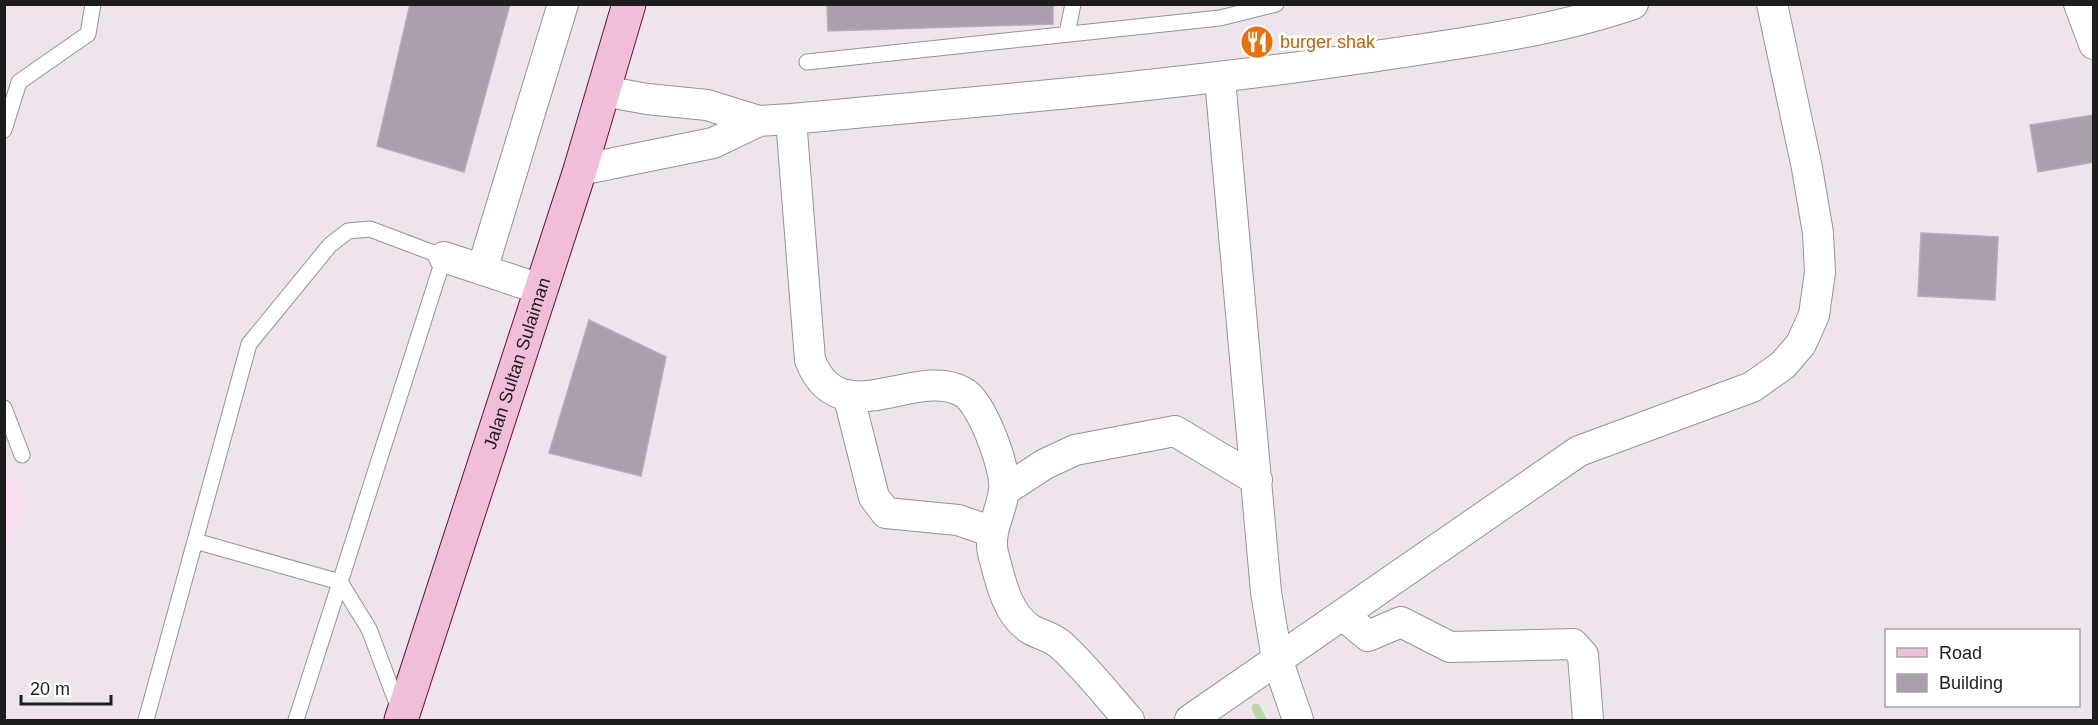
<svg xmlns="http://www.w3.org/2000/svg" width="2098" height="725" viewBox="0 0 2098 725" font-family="Helvetica,sans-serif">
<rect width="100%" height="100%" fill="#ede4ec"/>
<path fill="#fbdfef" d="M4 468 26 504 5 547H4Z"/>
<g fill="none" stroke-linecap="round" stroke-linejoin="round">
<path stroke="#b9d6a9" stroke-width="9" d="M1256 708 1262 720"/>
</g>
<path fill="#a9a0ab" stroke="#baa8bd" stroke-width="1.5" d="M410 4H510L464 172 377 146Z
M827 4H1053V24L828 31Z
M2094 115V162L2038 172 2030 125Z
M1921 233 1998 237 1995 300 1918 296Z
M589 320 666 357 641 476 549 453Z"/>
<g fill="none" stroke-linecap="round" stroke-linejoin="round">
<defs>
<path id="lane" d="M1067 33 1073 4
M807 62 1220 18 1276 4
M4 130 19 82 88 34 93 4
M4 408 22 455
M195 541 340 582 369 629 399 709
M146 720 249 344 330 245 348 231 370 229 444 257 296 720"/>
<path id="street" d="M2079 4 2094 44
M1220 79 1266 592 1277 659 1298 720
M603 91 647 99 707 105 759 121 791 119C982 101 1173 86 1363 58 1454 44 1545 34 1633 4
M791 119 810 360C840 436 915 365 963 392 982 402 1007 470 1004 490 1002 511 988 531 993 553 1000 579 1006 613 1030 629 1040 635 1053 637 1062 646 1086 668 1107 695 1129 720
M580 170 713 143 759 121
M444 257 540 289
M482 270 563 4
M849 398 874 497 886 513 958 520 993 532
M1005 490 1045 464 1075 450 1175 431 1257 480
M1343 615 1368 636 1401 622 1450 647 1573 644 1583 655 1588 720
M1190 720 1579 451 1752 387 1783 365 1801 344 1814 315 1820 272 1818 233 1807 168 1772 4"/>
<g id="secondary">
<path id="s1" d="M401 720 580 170 629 4"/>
</g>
</defs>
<use href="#lane" stroke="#949494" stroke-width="17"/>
<use href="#street" stroke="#949494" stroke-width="32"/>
<use href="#secondary" stroke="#661239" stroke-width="35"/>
<use href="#lane" stroke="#fff" stroke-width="15"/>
<use href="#street" stroke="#fff" stroke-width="30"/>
<use href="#secondary" stroke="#f1bed8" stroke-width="33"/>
</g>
<defs>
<symbol id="restaurant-disc" viewBox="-11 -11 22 22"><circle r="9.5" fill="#e8710a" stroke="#fff"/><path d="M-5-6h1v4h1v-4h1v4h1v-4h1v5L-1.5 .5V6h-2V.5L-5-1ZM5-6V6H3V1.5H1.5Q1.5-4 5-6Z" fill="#fff"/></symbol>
</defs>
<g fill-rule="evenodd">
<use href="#restaurant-disc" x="1238" y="23" width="38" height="38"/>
</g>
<g text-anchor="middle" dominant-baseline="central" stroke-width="5" stroke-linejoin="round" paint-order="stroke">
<g font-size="18" fill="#c56008" stroke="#fff" text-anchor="start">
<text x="1280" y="42">burger shak</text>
</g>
<g font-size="18" fill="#1d1d1d" stroke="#fff">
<text stroke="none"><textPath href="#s1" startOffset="375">Jalan Sultan Sulaiman</textPath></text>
</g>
</g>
<rect width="2098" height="725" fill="none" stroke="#1d1d1d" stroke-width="12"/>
<rect x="1885" y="629" width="195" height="78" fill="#ffffff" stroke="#a5a5a5" stroke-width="1.5"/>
<rect x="1897" y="648" width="30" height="9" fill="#f1bed8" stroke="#a5a5a5" stroke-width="1.5"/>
<text x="1939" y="659" font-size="18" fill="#1d1d1d">Road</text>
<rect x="1897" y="674" width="30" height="18" fill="#a9a0ab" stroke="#a5a5a5" stroke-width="1.5"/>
<text x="1939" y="689" font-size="18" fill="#1d1d1d">Building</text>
<path d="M21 695v9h90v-9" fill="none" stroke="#1d1d1d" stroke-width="3"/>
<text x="30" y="695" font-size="18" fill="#1d1d1d" stroke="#ffffff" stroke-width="4.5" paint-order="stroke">20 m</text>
</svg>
